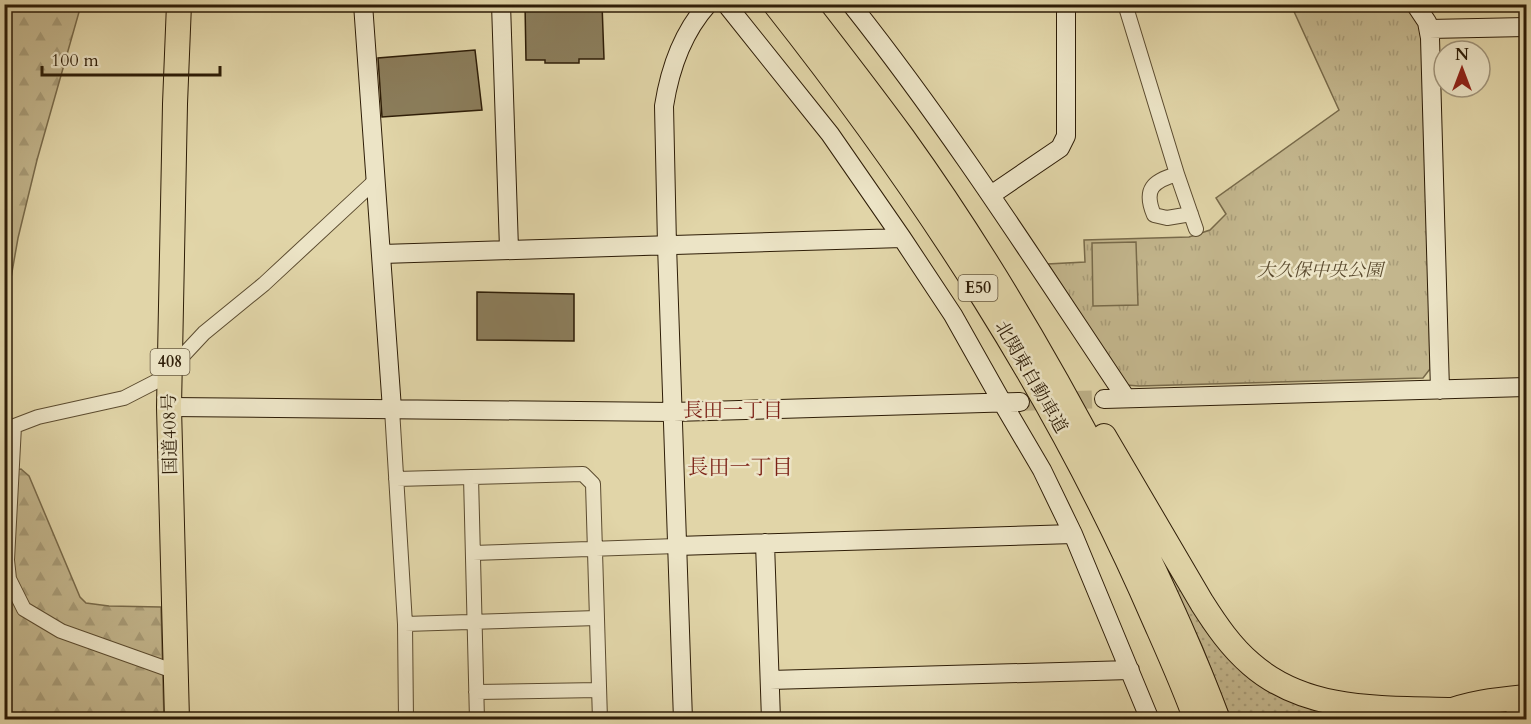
<svg xmlns="http://www.w3.org/2000/svg" width="1531" height="724" viewBox="0 0 1531 724" font-family="Cardo,'Noto Serif JP',serif">
<defs>
<pattern id="grass-dots" width="8" height="8" patternUnits="userSpaceOnUse" patternTransform="scale(1.5)"><rect width="8" height="8" fill="#c3b68d"/><path d="M2 2h.1M6 6h.1" fill="none" stroke="#a89c78" stroke-width="1.8" stroke-linecap="round"/></pattern>
<pattern id="forest-firs" width="22" height="20" patternUnits="userSpaceOnUse" patternTransform="scale(1.5)"><rect width="22" height="20" fill="#c3b68d"/><path d="M5 1l3.5 6h-7zM16 11l3.5 6h-7z" fill="#a89c78"/></pattern>
<pattern id="park-tufts" width="24" height="20" patternUnits="userSpaceOnUse" patternTransform="scale(1.5)"><rect width="24" height="20" fill="#c3b68d"/><path d="M3 7l-1-3M5 7V3M7 7l1-3M15 17l-1-3M17 17v-4M19 17l1-3" fill="none" stroke="#a89c78"/></pattern>
</defs>
<rect width="100%" height="100%" fill="#e1d5a8"/>
<filter id="stains"><feTurbulence type="fractalNoise" baseFrequency=".00333" numOctaves="4"/><feColorMatrix values="0 0 0 0 .2 0 0 0 0 .09 0 0 0 0 .02 0 0 0 .5 -.17"/></filter>
<radialGradient id="worn" r=".72"><stop offset=".6" stop-color="#630" stop-opacity="0"/><stop offset="1" stop-color="#630" stop-opacity=".3"/></radialGradient>
<path fill="url(#grass-dots)" stroke="#786a4a" stroke-width="1.5" d="M1147 529 1243 667 1382 720 1231 719 1202 646Z"/>
<path fill="url(#forest-firs)" stroke="#786a4a" stroke-width="1.5" d="M5 4 81 5 37 160 18 238 5 312Z
M21 469 29 476 80 597 86 603 109 606 161 607 164 719H5L4 472Z"/>
<path fill="url(#park-tufts)" stroke="#786a4a" stroke-width="1.5" d="M1291 5H1408L1424 32 1430 369 1423 378 1139 386 1126 385 1048 264 1085 262 1084 240 1189 237 1210 230 1226 214 1216 198 1339 110Z"/>
<path fill="#c3b68d" stroke="#786a4a" stroke-width="1.5" d="M1136 242 1138 305 1093 306 1092 243Z"/>
<path fill="#8b7d5b" stroke="#2e1d07" stroke-width="1.5" d="M525 4H602L604 59H579V63H545V60H526Z
M475 50 482 110 382 117 378 58Z
M477 292 574 294V341L477 340Z"/>
<g fill="none" stroke-linecap="round" stroke-linejoin="round">
<path stroke="#bdb088" stroke-width="18" stroke-dasharray="18 9" stroke-linecap="butt" d="M1020 402 1104 399"/>
<defs>
<path id="street" d="M1125 4 1177 174 1196 229
M1177 174C1153 181 1143 189 1154 215L1167 218 1191 214
M392 409 405 624 406 720
M14 426 7 560 9 579 24 609 61 631 176 672
M4 430 38 417 124 398 161 379 204 333 264 284 376 180
M471 477 477 720
M396 479 583 474 593 484 600 720
M473 553 677 546
M405 624 597 618
M476 692 599 690"/>
<path id="secondary" d="M363 4 392 409
M501 4 509 249
M726 4 830 134 902 238 953 315 1002 402 1042 470 1073 534 1150 720
M851 4C951 130 1037 265 1126 398
M1415 4 1427 22 1430 38 1440 390
M1429 29 1526 27
M991 195 1060 148 1066 136V4
M382 254 902 238
M1104 399 1526 387
M169 407 673 412 1020 402
M765 543 771 720
M677 546 1073 534
M770 680 1130 670
M683 720 667 245 664 106C670 68 682 33 708 4"/>
<path id="highway" d="M775 4C925 194 1058 397 1154 619 1169 653 1184 686 1196 720
M801 4C836 49 870 93 903 138 980 245 1047 359 1108 476 1148 555 1187 636 1218 720
M1104 436 1202 603C1216 625 1231 647 1251 664 1307 713 1383 708 1453 710
M1439 715C1467 703 1496 700 1526 697
M177 720 169 407 175 104 179 4
M1515 720 1526 718"/>
</defs>
<use href="#street" stroke="#5b4b2f" stroke-width="16"/>
<use href="#secondary" stroke="#2e1d07" stroke-width="20"/>
<use href="#highway" stroke="#2e1d07" stroke-width="26"/>
<use href="#street" stroke="#ece4c6" stroke-width="14"/>
<use href="#secondary" stroke="#ece4c6" stroke-width="18"/>
<use href="#highway" stroke="#e1d5a8" stroke-width="24"/>
</g>
<g text-anchor="middle" dominant-baseline="central" stroke-width="5" stroke-linejoin="round" paint-order="stroke">
<g fill="#ece4c6" stroke="#675940" stroke-width="1.5">
<rect x="958.5" y="275" width="39" height="26" rx="4.5"/>
<rect x="150.5" y="349" width="39" height="26" rx="4.5"/>
</g>
<g font-size="16" font-weight="bold" fill="#2e1d07">
<text x="978" y="288">E50</text>
<text x="170" y="362">408</text>
</g>
<g font-size="18" font-style="italic" fill="#5b4b2f" stroke="#ece4c6">
<text x="1320" y="270">大久保中央公園</text>
</g>
<g font-size="18" fill="#2e1d07" stroke="#ece4c6">
<text transform="translate(1031 377) rotate(60)">北関東自動車道</text>
<text transform="translate(170 434) rotate(-91)">国道408号</text>
</g>
<g font-size="20" fill="#7a1f14" stroke="#ece4c6">
<text x="733" y="410">長田一丁目</text>
</g>
<g font-size="21" fill="#7a1f14" stroke="#ece4c6">
<text x="740" y="467">長田一丁目</text>
</g>
</g>
<rect width="1531" height="724" fill="none" stroke="#e1d5a8" stroke-width="24"/>
<rect x="6" y="6" width="1519" height="712" fill="none" stroke="#2e1d07" stroke-width="3"/>
<rect x="12" y="12" width="1507" height="700" fill="none" stroke="#2e1d07" stroke-width="1.5"/>
<g transform="translate(1462 69)"><circle r="28" fill="#ece4c6" stroke="#a0947a" stroke-width="1.5"/>
<path d="M0-4.5L10 22L0 15L-10 22Z" fill="#8f2418"/>
<text y="-9" font-size="16" font-weight="bold" text-anchor="middle" fill="#2e1d07">N</text>
</g>
<path d="M42 66v9h178v-9" fill="none" stroke="#2e1d07" stroke-width="3"/>
<text x="51" y="66" font-size="18" fill="#2e1d07" stroke="#ece4c6" stroke-width="4.5" paint-order="stroke">100 m</text>
<rect width="100%" height="100%" filter="url(#stains)"/>
<rect width="100%" height="100%" fill="url(#worn)"/>
</svg>
